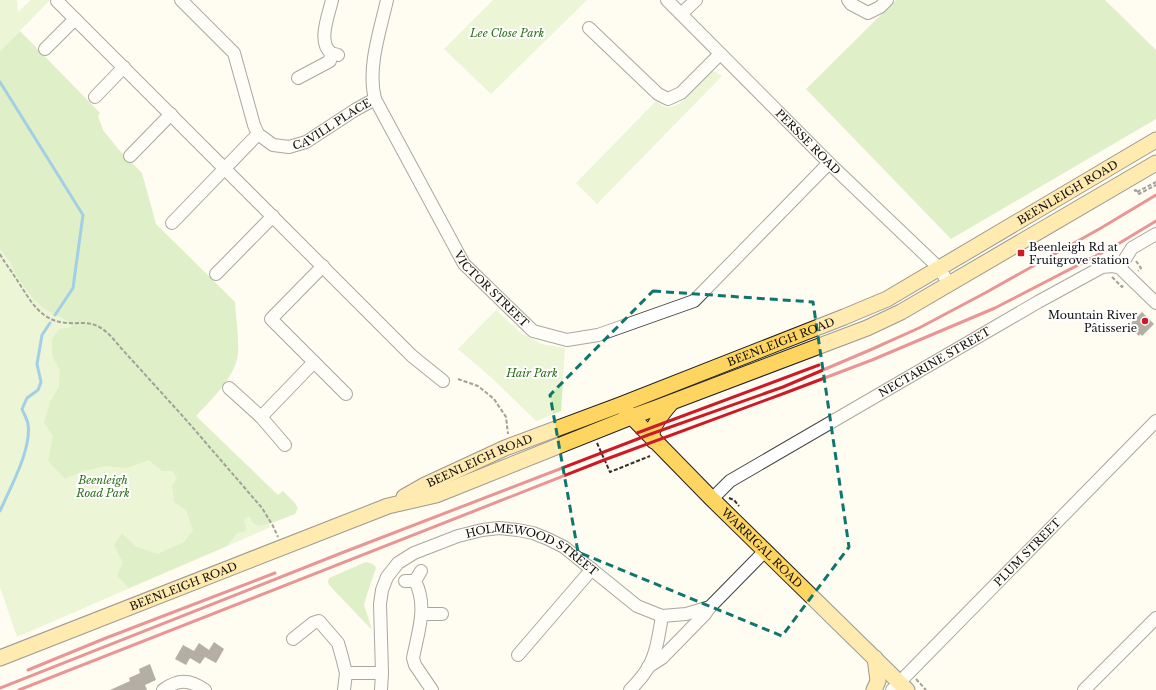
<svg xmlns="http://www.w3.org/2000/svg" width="1156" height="690" viewBox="0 0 1156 690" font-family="'Libre Baskerville',serif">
<rect width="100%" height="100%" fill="#fffcf1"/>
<path fill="#d4eeb7" d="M0 0H17L18 12 31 0H50L0 51Z
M493 0H587L491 94 444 49Z
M714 71 722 76 597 204 576 183 656 101C665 108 670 110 680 103L710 73Z
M0 246V249L206 446 271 527 17 637 0 587Z
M496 310 521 333 542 344 565 348 561 411 536 421 493 379 458 349Z"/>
<path fill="#b8e095" d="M896 0H1105L1156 50V119L951 239 806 89Z
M20 31 100 113 98 116 103 130 119 150 142 173 156 224 235 302C236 318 239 338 238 354 236 376 211 400 197 415V417L278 495 283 491 294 502 298 508 295 514 269 524 259 526 253 523 249 516 243 520 245 523 246 531 237 533 227 546 129 588 117 576 123 562 114 545 122 533 136 547 158 554 184 542 193 530 186 510 174 502 172 486 177 478 173 471H162L149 460 127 468 106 466 83 471 65 479 48 461 53 436 44 423 50 402 59 387 60 371 52 355V339L59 329 72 327 66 320 46 310 34 300 17 277 10 262 0 249V51Z
M366 562C371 563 374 564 376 568L367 594 364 605 372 630 329 585 328 582 329 578Z"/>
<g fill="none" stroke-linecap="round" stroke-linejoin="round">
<path stroke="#329ad9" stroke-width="3" d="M0 82 83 215 73 288 55 315
M0 511C10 488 32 449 28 424 27 419 24 414 22 409L27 398 38 390 41 382 37 364 42 335 50 323"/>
</g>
<path fill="#59504a" d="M1142 312 1154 324 1142 336 1140 334 1139 336 1130 327 1132 324 1131 323Z
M214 642 224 649 216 663 205 657 200 664 190 658 186 665 175 659 183 645 194 651 199 643 209 650Z
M150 664 156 680 145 685 147 690H110L130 681 129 678 140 673 139 669Z"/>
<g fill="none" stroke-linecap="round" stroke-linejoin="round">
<defs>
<g id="minor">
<path id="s1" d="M181 0 234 53 254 125 258 134 273 145 289 147 306 142 355 110 375 99"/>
<path d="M332 0C329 14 317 42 331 53 333 54 336 54 338 55"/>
<path id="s2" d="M387 0C380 31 367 68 375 99L464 264 533 331 567 340 598 335 694 301 829 163"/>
<path id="s3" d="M667 0 829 163 939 268 949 284"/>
<path d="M848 0 851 4 868 13 880 7 887 0"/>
<path d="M57 1 412 356 443 381"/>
<path d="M681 14 696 0"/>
<path d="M589 28 658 94 668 99 681 93 720 54"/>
<path d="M45 49 75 19"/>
<path d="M298 78 330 61 331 53"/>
<path d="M95 97 124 67"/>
<path d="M130 156 171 114"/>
<path d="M172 223 258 134"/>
<path d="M323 266 271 319 346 394"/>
<path d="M1120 268 1125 259 1132 248 1156 234"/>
<path d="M216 274 273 216"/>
<path d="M229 388 261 417 285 445"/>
<path d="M261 417 314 362"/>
<path id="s4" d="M712 499 730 481 1038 302 1102 267 1113 266 1120 268 1156 303"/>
<path d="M405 581H415L421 571"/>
<path d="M415 581C428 606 418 632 413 658L415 665 432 690"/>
<path d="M422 614H442"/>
<path d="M293 639 313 623 319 621 338 643 342 657 346 673 344 690"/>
<path d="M518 655 592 569"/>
<path d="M648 667 662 658 705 614 710 607"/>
<path d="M346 673H382"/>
<path d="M163 690C178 679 189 679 205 690"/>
<path id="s5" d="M381 690 382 673 380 604 382 590 387 577 398 563 414 553 458 536 482 530 499 528 518 530 533 533 548 539 564 547 637 606 662 616 686 614 710 607 765 551"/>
<path d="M630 690C637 683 643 676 648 668 657 652 659 633 662 616"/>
<path id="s6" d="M892 690 1156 421"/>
<path d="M1084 690 1156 618"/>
</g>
<g id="major">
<path id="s7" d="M626 411 712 499 907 690"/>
<path d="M654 441C653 438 652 436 652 434 653 425 665 410 671 403"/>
<path id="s8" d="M404 497 425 485 505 448 620 405 844 317 887 299 1156 140"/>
<path id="s9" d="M0 658 388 506 436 495 631 417 656 408 867 328 901 312 1156 163"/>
<path d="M874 690 878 681 875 658"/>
</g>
</defs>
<use href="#minor" stroke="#424242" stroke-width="14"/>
<use href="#major" stroke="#202020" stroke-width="17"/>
<path stroke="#313131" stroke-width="2" stroke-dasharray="4 2" stroke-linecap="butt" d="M1134 191 1136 190 1139 194 1156 185
M1137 192 1156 182
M0 254C4 262 10 269 15 277 26 293 36 315 56 321 65 324 75 323 84 323 101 323 111 336 121 348L188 422 262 508 273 526 278 537
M1136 261 1141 268 1138 271
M1112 277 1122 287 1123 285
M458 379 478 386 494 399 506 417 508 434
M597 443 610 472 650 456
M729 498 734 500 739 506
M916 679 926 690"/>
<use href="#minor" stroke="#fff" stroke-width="12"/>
<use href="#major" stroke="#ffd561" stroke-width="15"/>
<path stroke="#cc1a27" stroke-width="3" d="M637 433 819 365
M28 670 106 638 275 573
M0 688 344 552 648 435 783 387 870 350 919 328 985 293 1101 228 1156 195
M19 690 604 460 785 393 872 360 995 308 1113 247 1156 221"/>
</g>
<path d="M0 0H1156V690H0ZM653 291 813 302 849 547 782 636 578 552 550 395Z" fill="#fffcf1" fill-opacity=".55" fill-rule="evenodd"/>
<path fill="none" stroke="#0f766e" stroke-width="3" stroke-dasharray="8 5" stroke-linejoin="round" d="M653 291 813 302 849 547 782 636 578 552 550 395Z"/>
<g fill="#cc1a27" stroke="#fff" stroke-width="1.5">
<rect x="1017" y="249" width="8" height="8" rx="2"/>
<circle cx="1145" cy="321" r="4"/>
</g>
<g text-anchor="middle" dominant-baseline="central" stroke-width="4" stroke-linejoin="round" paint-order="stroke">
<g font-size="11" font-style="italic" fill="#2c6d19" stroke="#fff">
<text x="507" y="33">Lee Close Park</text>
<text x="532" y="373">Hair Park</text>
<text x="103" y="480">Beenleigh<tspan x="103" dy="13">Road Park</tspan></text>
</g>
<g font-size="11" fill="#0f0f0f" stroke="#fff">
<text stroke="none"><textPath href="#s1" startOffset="243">CAVILL PLACE</textPath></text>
<text stroke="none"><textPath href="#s3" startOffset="200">PERSSE ROAD</textPath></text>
<text stroke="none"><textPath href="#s8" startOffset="732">BEENLEIGH ROAD</textPath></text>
<text stroke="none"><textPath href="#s2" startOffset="325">VICTOR STREET</textPath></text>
<text stroke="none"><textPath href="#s8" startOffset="408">BEENLEIGH ROAD</textPath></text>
<text stroke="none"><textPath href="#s4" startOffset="262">NECTARINE STREET</textPath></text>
<text stroke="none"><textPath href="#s8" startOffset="84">BEENLEIGH ROAD</textPath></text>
<text stroke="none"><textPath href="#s7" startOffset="193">WARRIGAL ROAD</textPath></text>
<text stroke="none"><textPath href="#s6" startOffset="193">PLUM STREET</textPath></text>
<text stroke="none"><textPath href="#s5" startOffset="278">HOLMEWOOD STREET</textPath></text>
<text stroke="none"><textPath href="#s9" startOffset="197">BEENLEIGH ROAD</textPath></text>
</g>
<g font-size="11" fill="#0f0f0f" stroke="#fff" text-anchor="start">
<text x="1029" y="247">Beenleigh Rd at<tspan x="1029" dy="13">Fruitgrove station</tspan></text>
<text x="1137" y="315" text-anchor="end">Mountain River<tspan x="1137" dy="13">Pâtisserie</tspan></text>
</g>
</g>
</svg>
